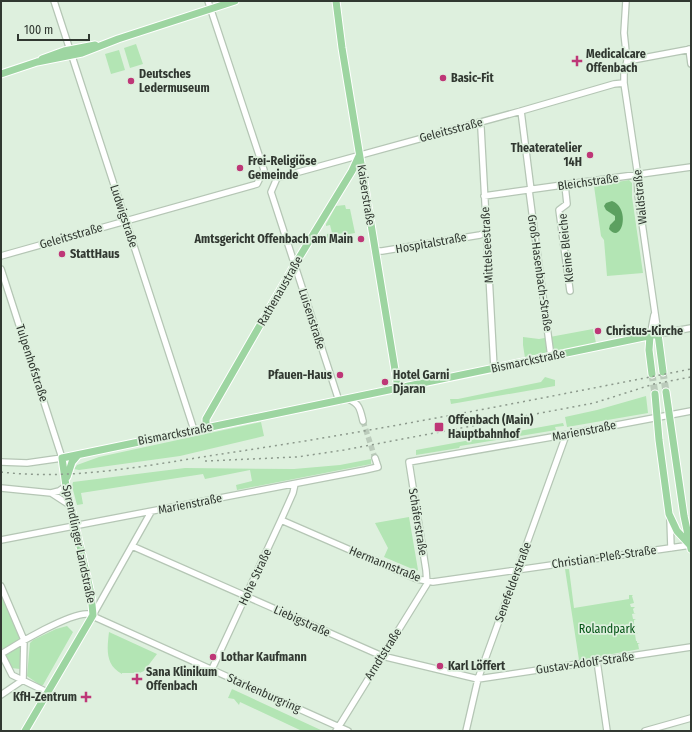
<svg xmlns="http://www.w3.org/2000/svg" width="692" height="732" viewBox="0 0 692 732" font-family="'Fira Sans Condensed',sans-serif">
<rect width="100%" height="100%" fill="#def0de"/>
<path fill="#b3e5b4" d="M136 44 143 64 130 68 124 48Z
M119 50 125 70 111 74 105 54Z
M629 180 632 183V197L643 273 607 276 604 240 601 236 594 186Z
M345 205 346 209H350L355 233 344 235V233L338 234V236L327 238V234L332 233 330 225 326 226V224L336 206Z
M593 329 596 343 525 358 523 345V337L539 339Z
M545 377 555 380V386L451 404 450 399H458L541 382Z
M646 396 648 413 567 427 565 417 597 410Z
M261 422 264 436 180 456 79 470 74 469 77 465 99 457Z
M563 423 564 426 555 427 556 430 460 446 459 448 416 455V450Z
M371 459V464L237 490 236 485 252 481 250 470 205 479 203 474 81 493 83 504 77 505 72 486 73 482 185 468 294 469 340 465Z
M409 517 418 570 417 571 384 557 388 548 375 523Z
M565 569H569L574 608 629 599V595H633L632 596 634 603 630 604 631 607H635L633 609 634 613H636L632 614 633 619H636L634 620V626L637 627H634L635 633H638L635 634 636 641H639H637V643H640L638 644 639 649H640L579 660Z
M1 592 21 638 19 640 3 649 1 648Z
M67 626 73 632 43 685H40L27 676 30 643 33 640 56 629Z
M109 632 157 654 144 671 135 675V673H122V674C105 665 107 649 109 632Z
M21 645 22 647 20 669 11 668 5 654Z
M232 689 323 731H302L240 702 239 705 234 699 228 698Z"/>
<path fill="#5ca060" d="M612 201C631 208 622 245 609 229L610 225 615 220V216L606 210 604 206 606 203Z"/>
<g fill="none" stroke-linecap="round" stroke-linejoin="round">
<path stroke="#bbcbbb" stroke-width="5.5" stroke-dasharray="5.5 3" stroke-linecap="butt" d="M363 421 375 458"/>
<path stroke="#bbcbbb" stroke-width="7" stroke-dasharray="7 3.5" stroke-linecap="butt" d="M663 372 666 392
M652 374 655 394"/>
<defs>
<path id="minor" d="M54 1 194 430
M626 1 624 33 627 61 624 73V83L637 170 638 195 658 334 691 328
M689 49 691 64
M627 61 691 49
M521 111 531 190
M479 122 481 128 494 368
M565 185 567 204 559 210 570 291
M529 190 551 357
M484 196 691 167
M375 251H382L480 235 486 232
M1 256 257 184 264 170 208 1
M1 269 62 458 27 463 1 462
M650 336 654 315
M348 399C360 404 360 409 363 421
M339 401 271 192 277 178 521 111 614 84 624 83
M1 488 51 493 71 506
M51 493 59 491 66 486
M670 518 671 548
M281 520 417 579 433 582 691 545
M1 540 365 470 378 467 375 458
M132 546 382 656 478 679 691 647
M1 586 24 640 23 680 1 695
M93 615 151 512
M1 653 12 675 47 692
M1 654C17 644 71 612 88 614L348 731
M597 661 607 731
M212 669 281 520 293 493 295 484
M336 731 427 584 426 570 409 462 569 434 691 411
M466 731 478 679 566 435
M645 731 691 718"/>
<path id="major" d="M336 1 342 48 398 388
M42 59 64 51 95 45
M1 74 37 62 82 53 118 39 235 1
M650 336 649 350 652 374
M666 392 684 516 691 549
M655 394 659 440 669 514 677 531 690 545
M206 427V419L294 266 352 171 359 156
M67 477 72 462 78 455
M25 731 93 615 91 594 66 486 62 458 658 334 663 372"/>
</defs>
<use href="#minor" stroke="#b5c6b5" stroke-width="8"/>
<use href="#major" stroke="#fff" stroke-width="9"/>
<use href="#minor" stroke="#fff" stroke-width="5.5"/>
<use href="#major" stroke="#9dd5a1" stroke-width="7"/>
<path stroke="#8c998c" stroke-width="1.5" stroke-dasharray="2 4" stroke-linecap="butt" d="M205 461 297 457 344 450 594 403 654 384 691 377
M1 472C76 481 154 464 228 453 383 430 537 399 691 369"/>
</g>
<g fill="#be3777" stroke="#def0de" stroke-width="1.5">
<path d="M575 55h4v4h4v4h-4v4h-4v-4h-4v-4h4z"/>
<circle cx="443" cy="78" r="4"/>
<circle cx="131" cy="81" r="4"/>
<circle cx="590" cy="155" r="4"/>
<circle cx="240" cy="168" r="4"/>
<circle cx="361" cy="239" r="4"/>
<circle cx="62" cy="254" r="4"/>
<circle cx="598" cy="331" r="4"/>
<circle cx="340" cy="375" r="4"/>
<circle cx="385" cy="382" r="4"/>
<rect x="434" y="422" width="10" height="10" rx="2"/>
<circle cx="213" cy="657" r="4"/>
<circle cx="440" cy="666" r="4"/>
<path d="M135 673h4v4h4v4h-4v4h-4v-4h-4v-4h4z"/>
<path d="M84 691h4v4h4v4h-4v4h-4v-4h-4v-4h4z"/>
</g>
<g text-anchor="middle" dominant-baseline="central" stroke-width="3.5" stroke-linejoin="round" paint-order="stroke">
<g font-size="12" font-weight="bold" fill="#313831" stroke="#def0de" text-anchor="start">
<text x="586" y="54">Medicalcare<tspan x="586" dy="14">Offenbach</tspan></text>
<text x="139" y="74">Deutsches<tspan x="139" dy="14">Ledermuseum</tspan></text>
<text x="451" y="78">Basic-Fit</text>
<text x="582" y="148" text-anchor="end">Theateratelier<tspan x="582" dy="14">14H</tspan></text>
<text x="248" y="161">Frei-Religiöse<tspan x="248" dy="14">Gemeinde</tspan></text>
<text x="353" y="239" text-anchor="end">Amtsgericht Offenbach am Main</text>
<text x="70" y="254">StattHaus</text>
<text x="606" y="331">Christus-Kirche</text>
<text x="332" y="375" text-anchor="end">Pfauen-Haus</text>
<text x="393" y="375">Hotel Garni<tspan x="393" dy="14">Djaran</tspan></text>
<text x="448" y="420">Offenbach (Main)<tspan x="448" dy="14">Hauptbahnhof</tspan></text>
<text x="221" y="657">Lothar Kaufmann</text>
<text x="448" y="666">Karl Löffert</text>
<text x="146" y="672">Sana Klinikum<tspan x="146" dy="14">Offenbach</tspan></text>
<text x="77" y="697" text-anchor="end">KfH-Zentrum</text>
</g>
<g font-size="12" fill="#313831" stroke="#def0de">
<text transform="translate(451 130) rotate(-15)">Geleitsstraße</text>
<text transform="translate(588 182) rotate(-8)">Bleichstraße</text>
<text transform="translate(366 195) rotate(81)">Kaiserstraße</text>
<text transform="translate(640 197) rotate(-96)">Waldstraße</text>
<text transform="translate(124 216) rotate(72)">Ludwigstraße</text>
<text transform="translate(71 236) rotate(-16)">Geleitsstraße</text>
<text transform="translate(431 243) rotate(-10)">Hospitalstraße</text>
<text transform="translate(487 245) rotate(-93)">Mittelseestraße</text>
<text transform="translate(566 248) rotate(-96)">Kleine Bleiche</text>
<text transform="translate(540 273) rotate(82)">Groß-Hasenbach-Straße</text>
<text transform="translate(280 291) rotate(-60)">Rathenaustraße</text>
<text transform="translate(312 319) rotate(72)">Luisenstraße</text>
<text transform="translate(528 361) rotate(-12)">Bismarckstraße</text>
<text transform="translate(32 363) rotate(72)">Tulpenhofstraße</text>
<text transform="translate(584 431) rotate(-11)">Marienstraße</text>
<text transform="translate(175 434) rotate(-11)">Bismarckstraße</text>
<text transform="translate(190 504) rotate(-11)">Marienstraße</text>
<text transform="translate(418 522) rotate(81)">Schäferstraße</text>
<text transform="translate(79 544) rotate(78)">Sprendlinger Landstraße</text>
<text transform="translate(604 557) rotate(-8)">Christian-Pleß-Straße</text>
<text transform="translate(385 564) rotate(22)">Hermannstraße</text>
<text transform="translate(255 577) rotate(-65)">Hohe Straße</text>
<text transform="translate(513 582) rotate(-70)">Senefelderstraße</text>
<text transform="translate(302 621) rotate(24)">Liebigstraße</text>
<text transform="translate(383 654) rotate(-58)">Arndtstraße</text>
<text transform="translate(585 663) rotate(-8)">Gustav-Adolf-Straße</text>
<text transform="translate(264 693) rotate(24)">Starkenburgring</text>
</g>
<g font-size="12" fill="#035315" stroke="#def0de">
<text x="607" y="629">Rolandpark</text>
</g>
</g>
<rect width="692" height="732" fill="none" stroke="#313831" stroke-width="4"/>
<path d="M18 34v6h71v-6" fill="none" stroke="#313831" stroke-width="2"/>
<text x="24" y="34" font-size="12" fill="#313831" stroke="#def0de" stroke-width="3" paint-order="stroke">100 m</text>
</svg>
